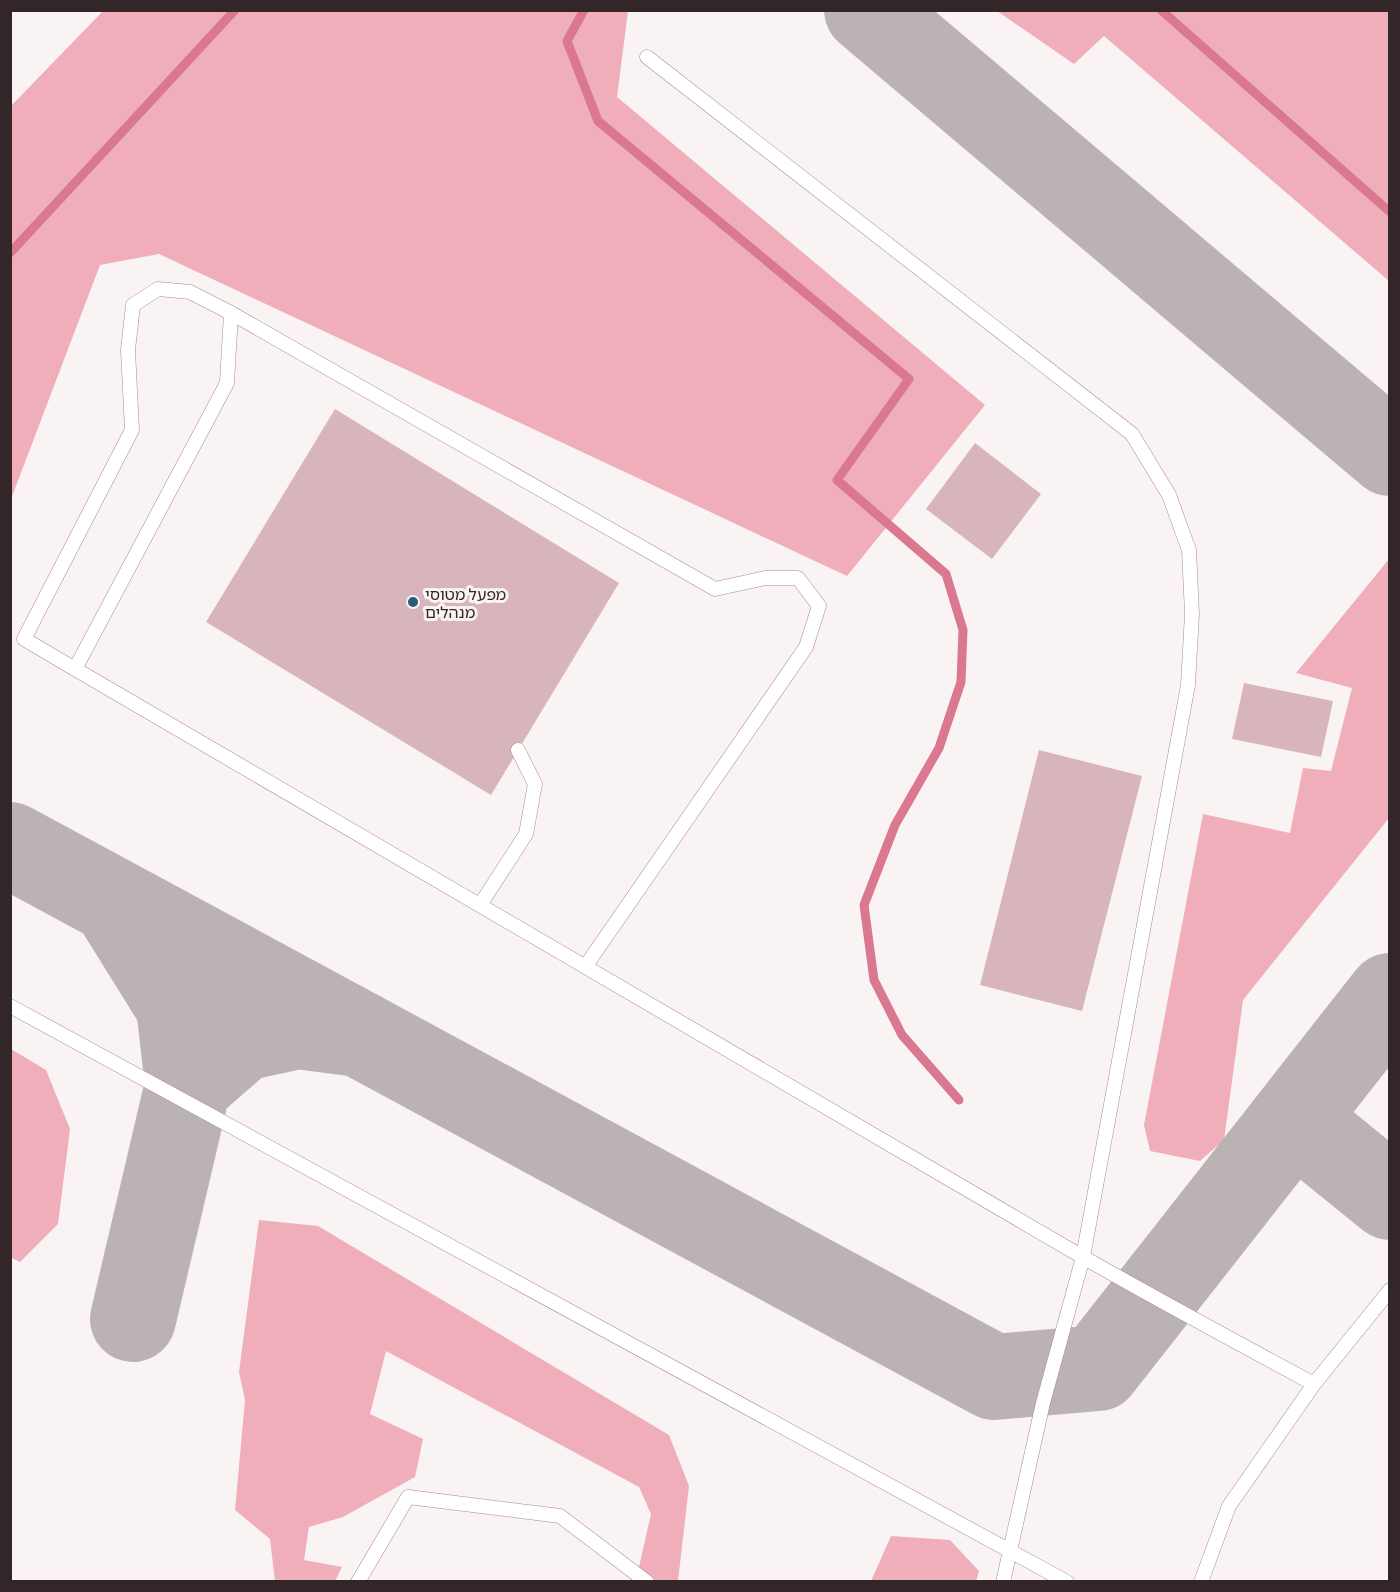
<svg xmlns="http://www.w3.org/2000/svg" width="1400" height="1592" viewBox="0 0 1400 1592" font-family="Barlow,'Noto Sans Hebrew',sans-serif">
<rect width="100%" height="100%" fill="#faf3f4"/>
<path fill="#f0aeba" d="M103 11H628L617 97 985 405 847 576 159 254 100 265 11 499V106Z
M997 11H1389V281L1104 36 1074 64Z
M1389 559V818L1243 1000 1224 1140 1200 1161 1150 1151 1144 1125 1203 814 1290 833 1303 768 1331 771 1352 688 1296 673Z
M11 1049 46 1070 70 1129 58 1224 20 1262 10 1257Z
M259 1220 318 1226 669 1435 689 1486 678 1581 636 1580 651 1514 639 1487 386 1351 370 1414 423 1439 415 1477 343 1517 309 1527 304 1560 342 1567 335 1581H275L270 1539 235 1510 245 1400 239 1372Z
M891 1536 950 1540 979 1571 976 1581H871Z"/>
<g fill="none" stroke-linecap="round" stroke-linejoin="round">
<path stroke="#d9788e" stroke-width="9" d="M584 10 567 41 598 121 909 379 837 480 946 574 963 630 961 682 939 748 895 825 864 905 874 980 902 1035 959 1100
M1161 10 1390 212
M10 253 235 10"/>
<path stroke="#bbb2b4" stroke-width="86" d="M867 10 1390 453
M10 845 994 1377 1098 1368 1390 996
M115 903 179 1006 188 1085
M1294 1119 1390 1197
M133 1319 188 1085 242 1038 298 1026 360 1034"/>
</g>
<path fill="#d7b5bb" d="M335 409 619 583 491 795 206 622Z
M975 443 1041 494 992 559 926 509Z
M1244 683 1333 701 1321 757 1232 739Z
M1039 750 1142 776 1082 1011 980 985Z"/>
<g fill="none" stroke-linecap="round" stroke-linejoin="round">
<defs>
<path id="service" d="M647 57 1132 434 1169 495 1189 550 1192 614 1188 685 1083 1257 1043 1403 1003 1582
M231 313 715 589 765 578H798L819 606 806 647 585 967
M75 669 227 383 231 313 190 292 158 289 133 305 128 350 132 430 24 639 75 669C410 865 744 1063 1081 1256 1158 1300 1236 1342 1314 1384L1390 1290
M480 905 526 834 535 784 518 750
M10 1006 1067 1582
M358 1582 408 1497 560 1516 647 1582
M1201 1582 1229 1506 1314 1384"/>
</defs>
<use href="#service" stroke="#a9898f" stroke-width="15"/>
<use href="#service" stroke="#fff" stroke-width="14"/>
</g>
<circle fill="#2a5b79" stroke="#faf3f4" stroke-width="2" cx="413" cy="602" r="6"/>
<g text-anchor="middle" dominant-baseline="central" stroke-width="6" stroke-linejoin="round" paint-order="stroke">
<g font-size="16" fill="#322628" stroke="#faf3f4" text-anchor="start">
<text x="425" y="593">מפעל מטוסי<tspan x="425" dy="18">מנהלים</tspan></text>
</g>
</g>
<rect width="1400" height="1592" fill="none" stroke="#322628" stroke-width="24"/>
</svg>
